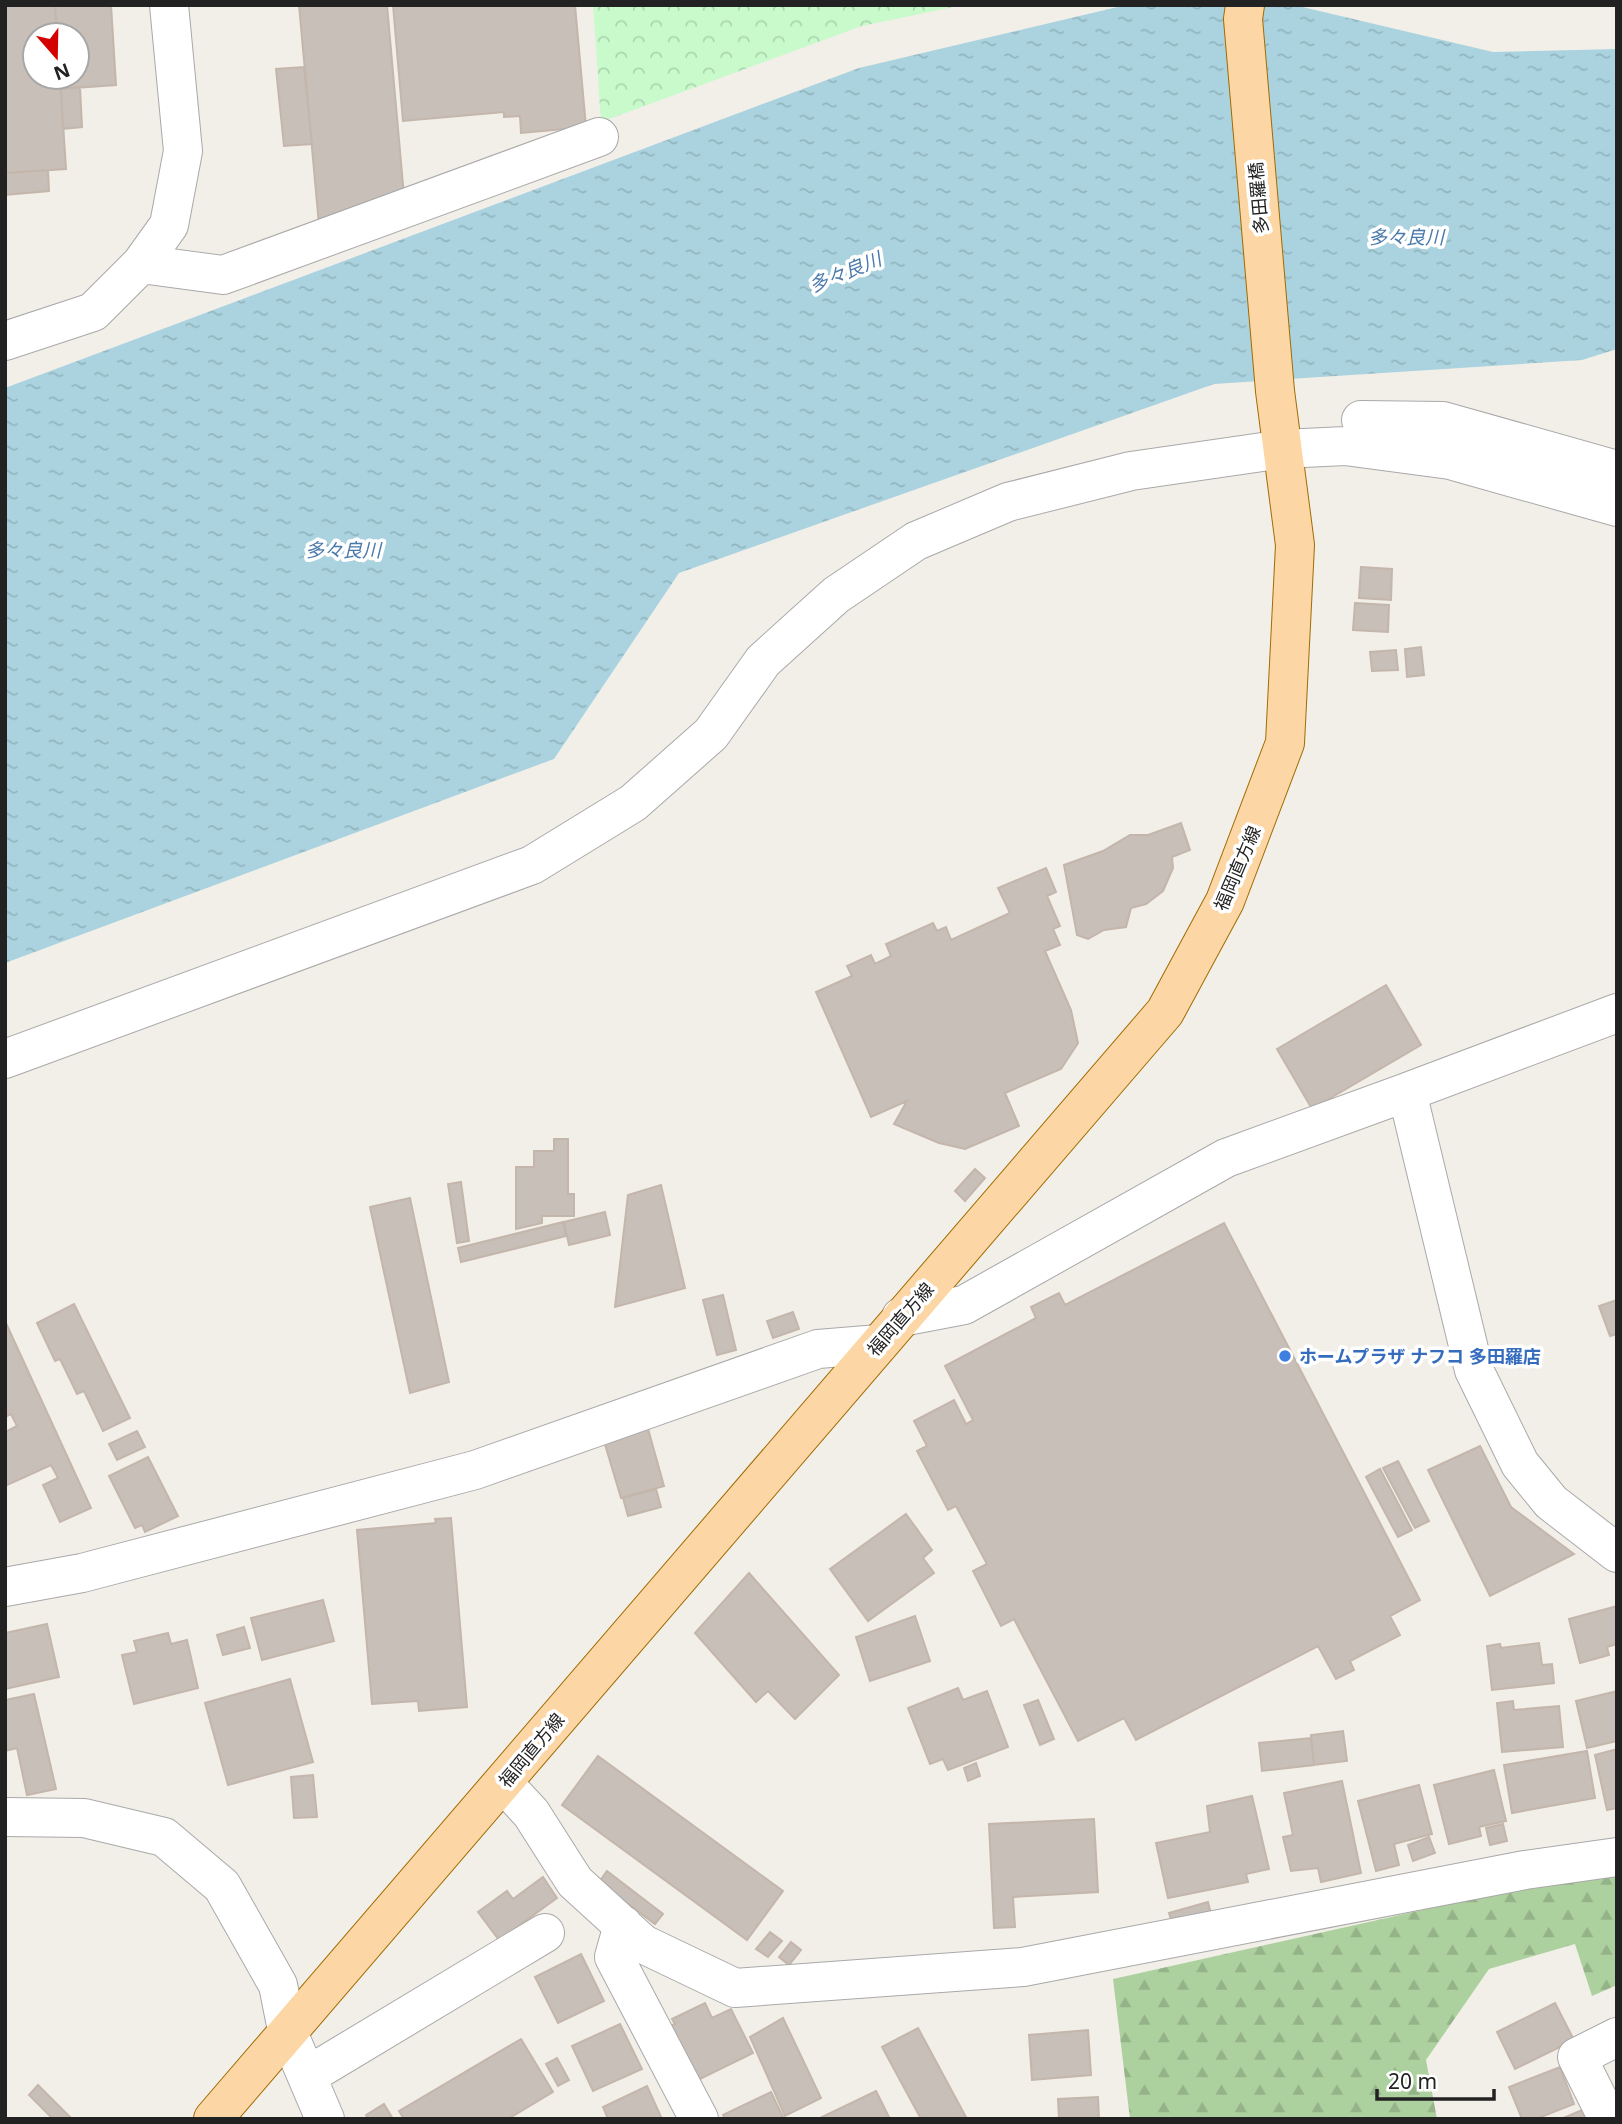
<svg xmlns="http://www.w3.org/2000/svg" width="1622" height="2124" viewBox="0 0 1622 2124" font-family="'Noto Sans','Noto Sans JP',sans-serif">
<defs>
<pattern id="forest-firs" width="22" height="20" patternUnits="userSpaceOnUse" patternTransform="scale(1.75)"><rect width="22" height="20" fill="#add19e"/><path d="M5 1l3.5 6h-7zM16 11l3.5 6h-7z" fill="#95b388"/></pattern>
<pattern id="park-crowns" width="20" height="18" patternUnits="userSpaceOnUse" patternTransform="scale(1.75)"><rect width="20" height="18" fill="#c8facc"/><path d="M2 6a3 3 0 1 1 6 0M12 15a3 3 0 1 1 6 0" fill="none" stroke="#acd6af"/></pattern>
<pattern id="water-ripples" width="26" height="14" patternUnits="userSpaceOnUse" patternTransform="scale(1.75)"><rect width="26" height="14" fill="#aad3df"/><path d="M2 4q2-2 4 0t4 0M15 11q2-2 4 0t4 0" fill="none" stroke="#92b5bf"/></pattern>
</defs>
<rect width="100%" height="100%" fill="#f2efe9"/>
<path fill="url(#forest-firs)" d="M1617 1865V1985L1592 1996 1575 1944 1489 1969 1426 2060 1437 2119H1130L1113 1979 1418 1911 1594 1866Z"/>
<path fill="url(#park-crowns)" d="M593 5H963L862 26 601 122Z"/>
<path fill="url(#water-ripples)" d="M1126 5H1294L1493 52 1617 49V349L1582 360 1214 384 679 573 554 759 5 963V388L859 68Z"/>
<path fill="#c7bfb8" stroke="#c4b6ab" stroke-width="2" d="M5 5H55L57 35H35V77H60L66 169 5 173Z
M55 5H111L116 85 61 89 60 77H77V35H57Z
M299 5H387L404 196 319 225Z
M393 5H575L586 127 521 133 520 116 504 117V112L403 121Z
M304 67 312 144 284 146 276 69Z
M80 87 82 127 63 129 61 89Z
M48 170 49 191 5 195V173Z
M1361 567 1392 569 1391 600 1359 598Z
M1355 603 1389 605 1388 632 1353 630Z
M1421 647 1424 675 1407 677 1405 649Z
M1396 650 1398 670 1372 671 1370 652Z
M1181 823 1190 850 1172 857 1173 868 1163 891 1146 904 1131 908 1126 927 1104 930 1088 939 1077 935 1064 865 1103 851 1130 835H1148Z
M1046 868 1056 892 1047 896 1060 926 1053 929 1060 945 1045 951 1071 1010 1078 1043 1061 1069 1005 1093 1019 1126 965 1149 939 1143 894 1124 907 1101 871 1117 816 992 852 976 847 966 871 955 875 964 891 956 886 944 933 923 937 931 946 927 951 940 1010 913 998 888Z
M1386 985 1421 1045 1312 1109 1277 1049Z
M554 1139H568V1194H574V1216H542V1223L516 1229V1167H534V1151H554Z
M975 1169 985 1178 965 1201 955 1191Z
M461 1182 469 1241 457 1243 448 1184Z
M661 1185 685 1288 615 1307 628 1195Z
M410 1198 449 1382 410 1393 370 1207Z
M605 1212 610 1235 569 1245 564 1222Z
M563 1222 566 1236 461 1262 458 1248Z
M1224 1223 1420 1600 1390 1616 1400 1635 1350 1661 1354 1670 1336 1679 1318 1646 1136 1740 1124 1718 1078 1741 1014 1619 1001 1626 973 1571 987 1564 956 1506 948 1510 917 1451 927 1446 914 1421 954 1400 966 1424 973 1420 945 1366 1036 1318 1031 1307 1059 1293 1065 1305Z
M723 1295 736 1350 717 1355 703 1300Z
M1617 1300V1334L1610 1336 1599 1306Z
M74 1304 130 1418 103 1431 84 1391 77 1394 60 1359 55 1361 37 1323Z
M793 1312 799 1329 773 1338 767 1321Z
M5 1321 91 1508 60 1522 43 1485 58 1478 51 1465 5 1486V1432L17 1426 11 1414 5 1417Z
M645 1418 664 1486 621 1498 601 1431Z
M137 1431 145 1447 117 1460 109 1444Z
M1480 1446 1511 1507 1574 1554 1490 1596 1428 1470Z
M148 1457 178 1516 145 1532 142 1525 135 1528 109 1476Z
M1398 1461 1429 1521 1415 1528 1383 1468Z
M1380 1469 1412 1530 1398 1537 1366 1477Z
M656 1489 661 1507 628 1516 623 1498Z
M906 1514 932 1550 923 1558 934 1573 868 1621 830 1569Z
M451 1518 467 1707 419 1711 418 1701 372 1704 357 1530 436 1523 435 1519Z
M749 1573 839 1675 795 1719 768 1691 756 1702 695 1633Z
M323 1600 334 1641 262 1660 251 1618Z
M1617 1606V1644L1607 1647 1609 1655 1580 1663 1569 1619Z
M915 1616 930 1661 870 1681 856 1637Z
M47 1624 59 1677 5 1689V1633Z
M244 1627 250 1648 223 1655 217 1635Z
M168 1633 171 1644 187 1640 198 1688 134 1704 122 1655 137 1652 134 1641Z
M1539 1643 1542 1665 1552 1664 1554 1683 1492 1690 1487 1646 1500 1644 1501 1648Z
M290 1679 313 1762 228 1785 205 1703Z
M958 1688 963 1700 987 1691 1008 1747 948 1770 943 1759 930 1764 908 1708Z
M1617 1691V1741L1587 1748 1576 1701Z
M34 1694 56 1789 27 1795 17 1748 5 1751V1700Z
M1038 1700 1054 1739 1040 1745 1024 1705Z
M1513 1701 1514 1710 1559 1706 1563 1747 1502 1752 1497 1703Z
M1343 1731 1347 1761 1314 1765 1311 1735Z
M1311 1738 1314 1765 1262 1771 1259 1743Z
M1617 1749V1808L1607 1810 1595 1755Z
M1587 1751 1595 1798 1512 1813 1504 1765Z
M598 1756 783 1891 747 1940 562 1805Z
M976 1763 980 1776 968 1781 964 1768Z
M1494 1770 1506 1821 1479 1827 1481 1836 1449 1844 1434 1785Z
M313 1775 317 1817 294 1818 291 1777Z
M1342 1781 1361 1873 1321 1882 1318 1868 1291 1871 1283 1837 1293 1835 1284 1793Z
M1419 1785 1432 1834 1394 1844 1399 1865 1376 1871 1358 1801Z
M1252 1796 1269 1869 1246 1874 1248 1882 1168 1898 1156 1843 1210 1832 1207 1806Z
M1094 1819 1098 1892 1013 1897 1015 1927 994 1928 989 1824Z
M1503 1824 1507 1841 1490 1845 1486 1828Z
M1429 1837 1435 1853 1413 1861 1408 1845Z
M607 1871 663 1914 655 1924 599 1882Z
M543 1877 557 1898 499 1940 478 1912 507 1891 513 1899Z
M1208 1902 1213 1922 1175 1933 1169 1913Z
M770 1932 782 1941 768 1957 756 1949Z
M791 1942 801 1950 789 1965 779 1957Z
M581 1954 604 2001 558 2023 535 1977Z
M705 2003 712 2018 731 2009 753 2053 694 2082 667 2027 675 2024 672 2019Z
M1555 2003 1574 2040 1515 2069 1497 2032Z
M783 2018 821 2098 785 2116 750 2037Z
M620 2024 642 2069 593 2091 572 2046Z
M918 2028 967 2119H921L882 2047Z
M1088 2030 1091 2075 1032 2080 1029 2035Z
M521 2039 553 2092 508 2119H404L399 2111Z
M557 2058 569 2080 558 2086 546 2064Z
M1560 2067 1574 2104 1536 2119H1522L1509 2087Z
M38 2085 70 2117 69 2119H53L29 2095Z
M647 2086 662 2119H608L603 2107Z
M876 2091 890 2119H818Z
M771 2092 784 2119H725L723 2115Z
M1098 2097 1099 2119H1059L1058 2099Z
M384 2104 393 2119H368L366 2115Z
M1582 2110 1586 2119H1561Z"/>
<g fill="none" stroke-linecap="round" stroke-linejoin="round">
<defs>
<path id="minor" d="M141 264 223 275 599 137
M5 341 93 312 141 264 169 225 183 151 169 5
M1361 420 1443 421 1617 470
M1617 1013 1407 1092 1474 1370 1520 1464 1551 1502 1617 1553
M5 1059 532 865 633 803 711 734 763 661 836 595 916 541 1008 502 1131 471 1283 449 1345 446 1450 460 1617 507
M901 1317 964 1305 1226 1158 1407 1092
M5 1587 82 1573 475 1470 818 1349 879 1344
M503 1783 531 1813 575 1882 643 1944 735 1988 1023 1967 1525 1870 1617 1857
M5 1817 84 1818 164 1837 222 1886 278 1985 287 2030 325 2119
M623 1925 614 1957 699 2119
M307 2076 545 1933
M1608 2119 1577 2057 1617 2037"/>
<path id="major" d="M213 2119 1165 1012 1225 901 1285 743 1295 545 1275 391 1243 19 1245 5"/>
</defs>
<use href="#minor" stroke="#a9a9a9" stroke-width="40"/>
<use href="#major" stroke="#a06b00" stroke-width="40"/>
<use href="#minor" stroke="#fff" stroke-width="38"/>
<use href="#major" stroke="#fcd6a4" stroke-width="38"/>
</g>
<circle fill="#3f7fe0" stroke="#fff" stroke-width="2.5" cx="1285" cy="1356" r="7"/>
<g text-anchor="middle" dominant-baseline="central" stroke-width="7" stroke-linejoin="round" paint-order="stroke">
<g font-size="18" fill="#222" stroke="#fff">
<text transform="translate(1258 198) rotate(-95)">多田羅橋</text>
<text transform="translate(1237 868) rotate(-67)">福岡直方線</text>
<text transform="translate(900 1319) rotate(-49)">福岡直方線</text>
<text transform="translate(531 1750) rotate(-50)">福岡直方線</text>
</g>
<g font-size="18" font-weight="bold" fill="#366cbe" stroke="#fff" text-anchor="start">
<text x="1299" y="1356">ホームプラザ ナフコ 多田羅店</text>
</g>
<g font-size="19" font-style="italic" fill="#4a7aab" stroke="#fff">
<text x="1406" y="237">多々良川</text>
<text transform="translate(845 272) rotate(-22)">多々良川</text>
<text x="343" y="550">多々良川</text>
</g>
</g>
<rect width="1622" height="2124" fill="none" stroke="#222222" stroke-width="14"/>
<g transform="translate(56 56) rotate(160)"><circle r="33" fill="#ffffff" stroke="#a7a7a7" stroke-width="2"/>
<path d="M0-5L12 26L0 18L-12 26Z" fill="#d40000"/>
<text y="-10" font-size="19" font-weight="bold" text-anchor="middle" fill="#222222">N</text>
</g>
<path d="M1377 2089v10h117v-10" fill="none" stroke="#222222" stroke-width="3.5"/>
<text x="1388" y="2089" font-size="21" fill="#222222" stroke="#ffffff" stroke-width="5" paint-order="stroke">20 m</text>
</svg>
